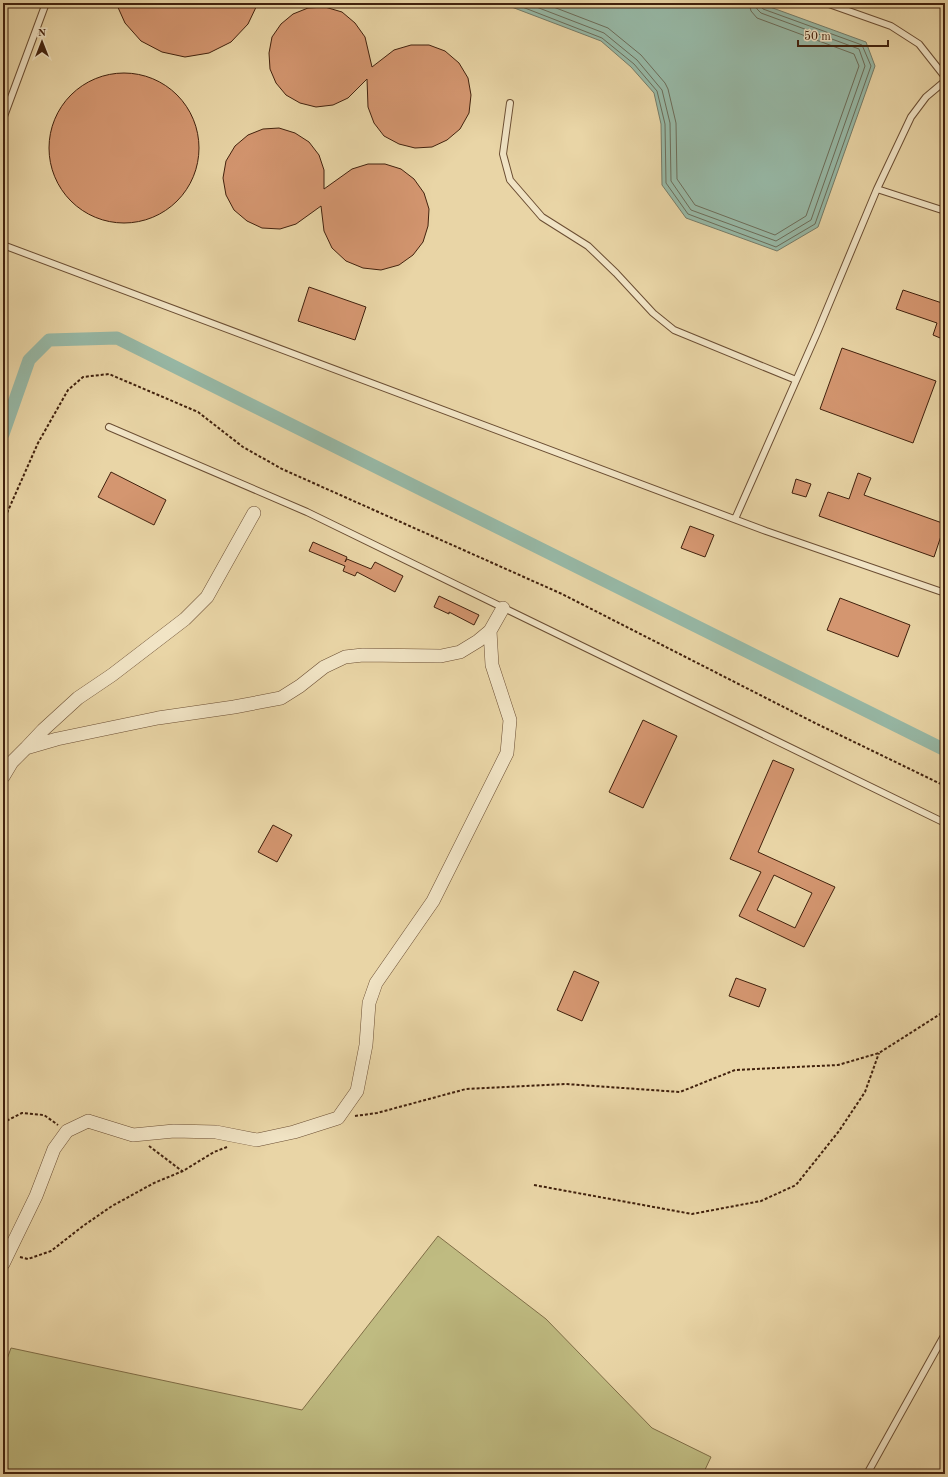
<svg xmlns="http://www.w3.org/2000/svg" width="948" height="1477" viewBox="0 0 948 1477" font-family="'Old Standard TT',serif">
<rect width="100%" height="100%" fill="#e9d5a6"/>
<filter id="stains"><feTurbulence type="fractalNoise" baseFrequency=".005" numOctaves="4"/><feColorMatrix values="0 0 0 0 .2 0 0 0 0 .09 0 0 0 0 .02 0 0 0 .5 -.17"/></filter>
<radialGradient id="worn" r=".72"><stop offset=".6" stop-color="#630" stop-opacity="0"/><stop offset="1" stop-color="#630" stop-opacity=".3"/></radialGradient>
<path fill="#bfbb81" stroke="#806e47" d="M438 1236 546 1319 652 1428 711 1457 703 1474H3V1370L11 1348 302 1410Z"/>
<path fill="#97b9a7" stroke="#757c69" d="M501 3H759L866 42 875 66 818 227 777 251 686 218 662 185 661 124 654 93 631 67 601 41Z"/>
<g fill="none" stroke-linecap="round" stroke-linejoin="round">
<path stroke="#6c6d5a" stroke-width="1" d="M512 3 602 38 634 64 657 91 665 124 666 183 688 214 776 247 815 224 871 66 862 45 763 9 761 6 760 3
M526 3 604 33 637 60 662 90 670 123 671 181 691 210 776 241 811 220 865 66 859 49 761 13 757 9 755 3
M543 3 608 28 641 55 665 83 668 89 676 123 677 179 695 205 775 235 806 216 859 66 854 54 757 18 751 11 749 3"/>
<path stroke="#97b9a7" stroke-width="13" d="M3 434 29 360 49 340 117 338 945 750"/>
</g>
<path fill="#d49670" stroke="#41210d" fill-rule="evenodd" d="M116 3H258L248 24 231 42 209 53 185 57 162 52 141 41 125 23Z
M325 7 342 12 355 23 365 37 372 67 394 50 411 45H429L445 51 459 63 468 78 471 95 469 113 460 129 447 140 432 147 415 148 399 144 384 136 374 123 368 107 367 79 348 98 333 105 316 107 300 103 286 95 276 83 270 69 269 53 272 37 281 24 293 14 308 8Z
M49 148a75 75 0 1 1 150 0a75 75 0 1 1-150 0Z
M279 128 295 133 309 142 319 155 324 170V189L352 169 368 164H385L401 169 414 179 424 193 429 209 428 226 423 242 413 255 399 265 381 270 363 268 346 261 332 248 324 231 321 206 296 224 280 229 262 228 247 221 234 210 226 195 223 178 226 161 235 146 248 135 263 129Z
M309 287 366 307 355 340 298 321Z
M903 290 945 304V340L933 335 937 323 896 309Z
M842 348 936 381 913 443 820 409Z
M111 472 166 500 154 525 98 497Z
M858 473 871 478 864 495 945 524 934 557 819 516 828 492 849 499Z
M796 479 811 484 806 497 792 493Z
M690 526 714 535 705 557 681 548Z
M313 542 347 557 345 562 347 559 371 569 375 562 403 576 395 592 357 572 355 576 343 571 345 566 309 551Z
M439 596 479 615 474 625 449 612V614L434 607Z
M840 598 910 625 898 657 827 630Z
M643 720 677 736 643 808 609 792Z
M773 760 794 769 758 852 835 887 804 947 739 916 761 872 730 859ZM774 875 812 893 795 928 757 910Z
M273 825 292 835 277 862 258 852Z
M574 971 599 982 582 1021 557 1010Z
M736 978 766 989 759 1007 729 996Z"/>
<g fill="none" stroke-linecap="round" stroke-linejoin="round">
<defs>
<path id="lane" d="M826 3 891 26 919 44 945 77
M510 103 503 154 510 180 542 217 588 246 616 273 653 313 674 330 796 380
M3 119 46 3
M877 189 945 211
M3 245 766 531 945 593
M109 427 307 512 945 823
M735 519 817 333 877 189 911 117 926 97 945 81
M867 1474 945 1334"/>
<path id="street" d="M27 747 43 730 78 698 112 675 185 619 207 597 254 513
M3 777 12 762 26 748 57 739 158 718 234 707 281 698 300 686 324 667 345 657 363 655 441 656 460 652 478 641 490 631
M3 1264 36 1196 54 1149 67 1131 88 1121 133 1135 174 1131 216 1132 257 1140 294 1132 338 1118 357 1091 366 1045 369 1003 376 983 433 901 507 753 510 720 492 665 490 631 503 608"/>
</defs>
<use href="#lane" stroke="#6b4e33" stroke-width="8"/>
<use href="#street" stroke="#6b4e33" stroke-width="14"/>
<path stroke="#41210d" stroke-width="2" stroke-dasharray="3 2" stroke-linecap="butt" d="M3 522 38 443 68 390 83 377 109 374 198 412 243 447 282 469 562 594 815 723 945 786
M355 1116 377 1113 466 1089 566 1084 680 1092 735 1070 838 1065 879 1053 945 1011
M3 1124 8 1120 22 1113 44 1115 58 1125
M149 1146 182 1171
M534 1185 692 1214 761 1201 796 1185 839 1131 865 1092 879 1053
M20 1257 28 1259 51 1251 83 1226 112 1206 154 1183 183 1171 214 1152 227 1147"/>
<use href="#lane" stroke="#f1e4c5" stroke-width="6"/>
<use href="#street" stroke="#f1e4c5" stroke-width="13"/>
</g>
<rect width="948" height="1477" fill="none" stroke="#e9d5a6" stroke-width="16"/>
<rect x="4" y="4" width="940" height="1469" fill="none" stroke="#41210d" stroke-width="2"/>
<rect x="8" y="8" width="932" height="1461" fill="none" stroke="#41210d"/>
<g transform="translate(42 42)" stroke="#f1e4c5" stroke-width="3" paint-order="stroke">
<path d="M0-3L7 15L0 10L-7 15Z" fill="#41210d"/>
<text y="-6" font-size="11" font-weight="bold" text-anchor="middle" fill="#41210d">N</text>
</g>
<path d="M798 40v6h90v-6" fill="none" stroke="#41210d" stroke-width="2"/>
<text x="804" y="40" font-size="12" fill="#41210d" stroke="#f1e4c5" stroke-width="3" paint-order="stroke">50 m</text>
<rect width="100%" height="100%" filter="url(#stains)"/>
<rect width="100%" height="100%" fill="url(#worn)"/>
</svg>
